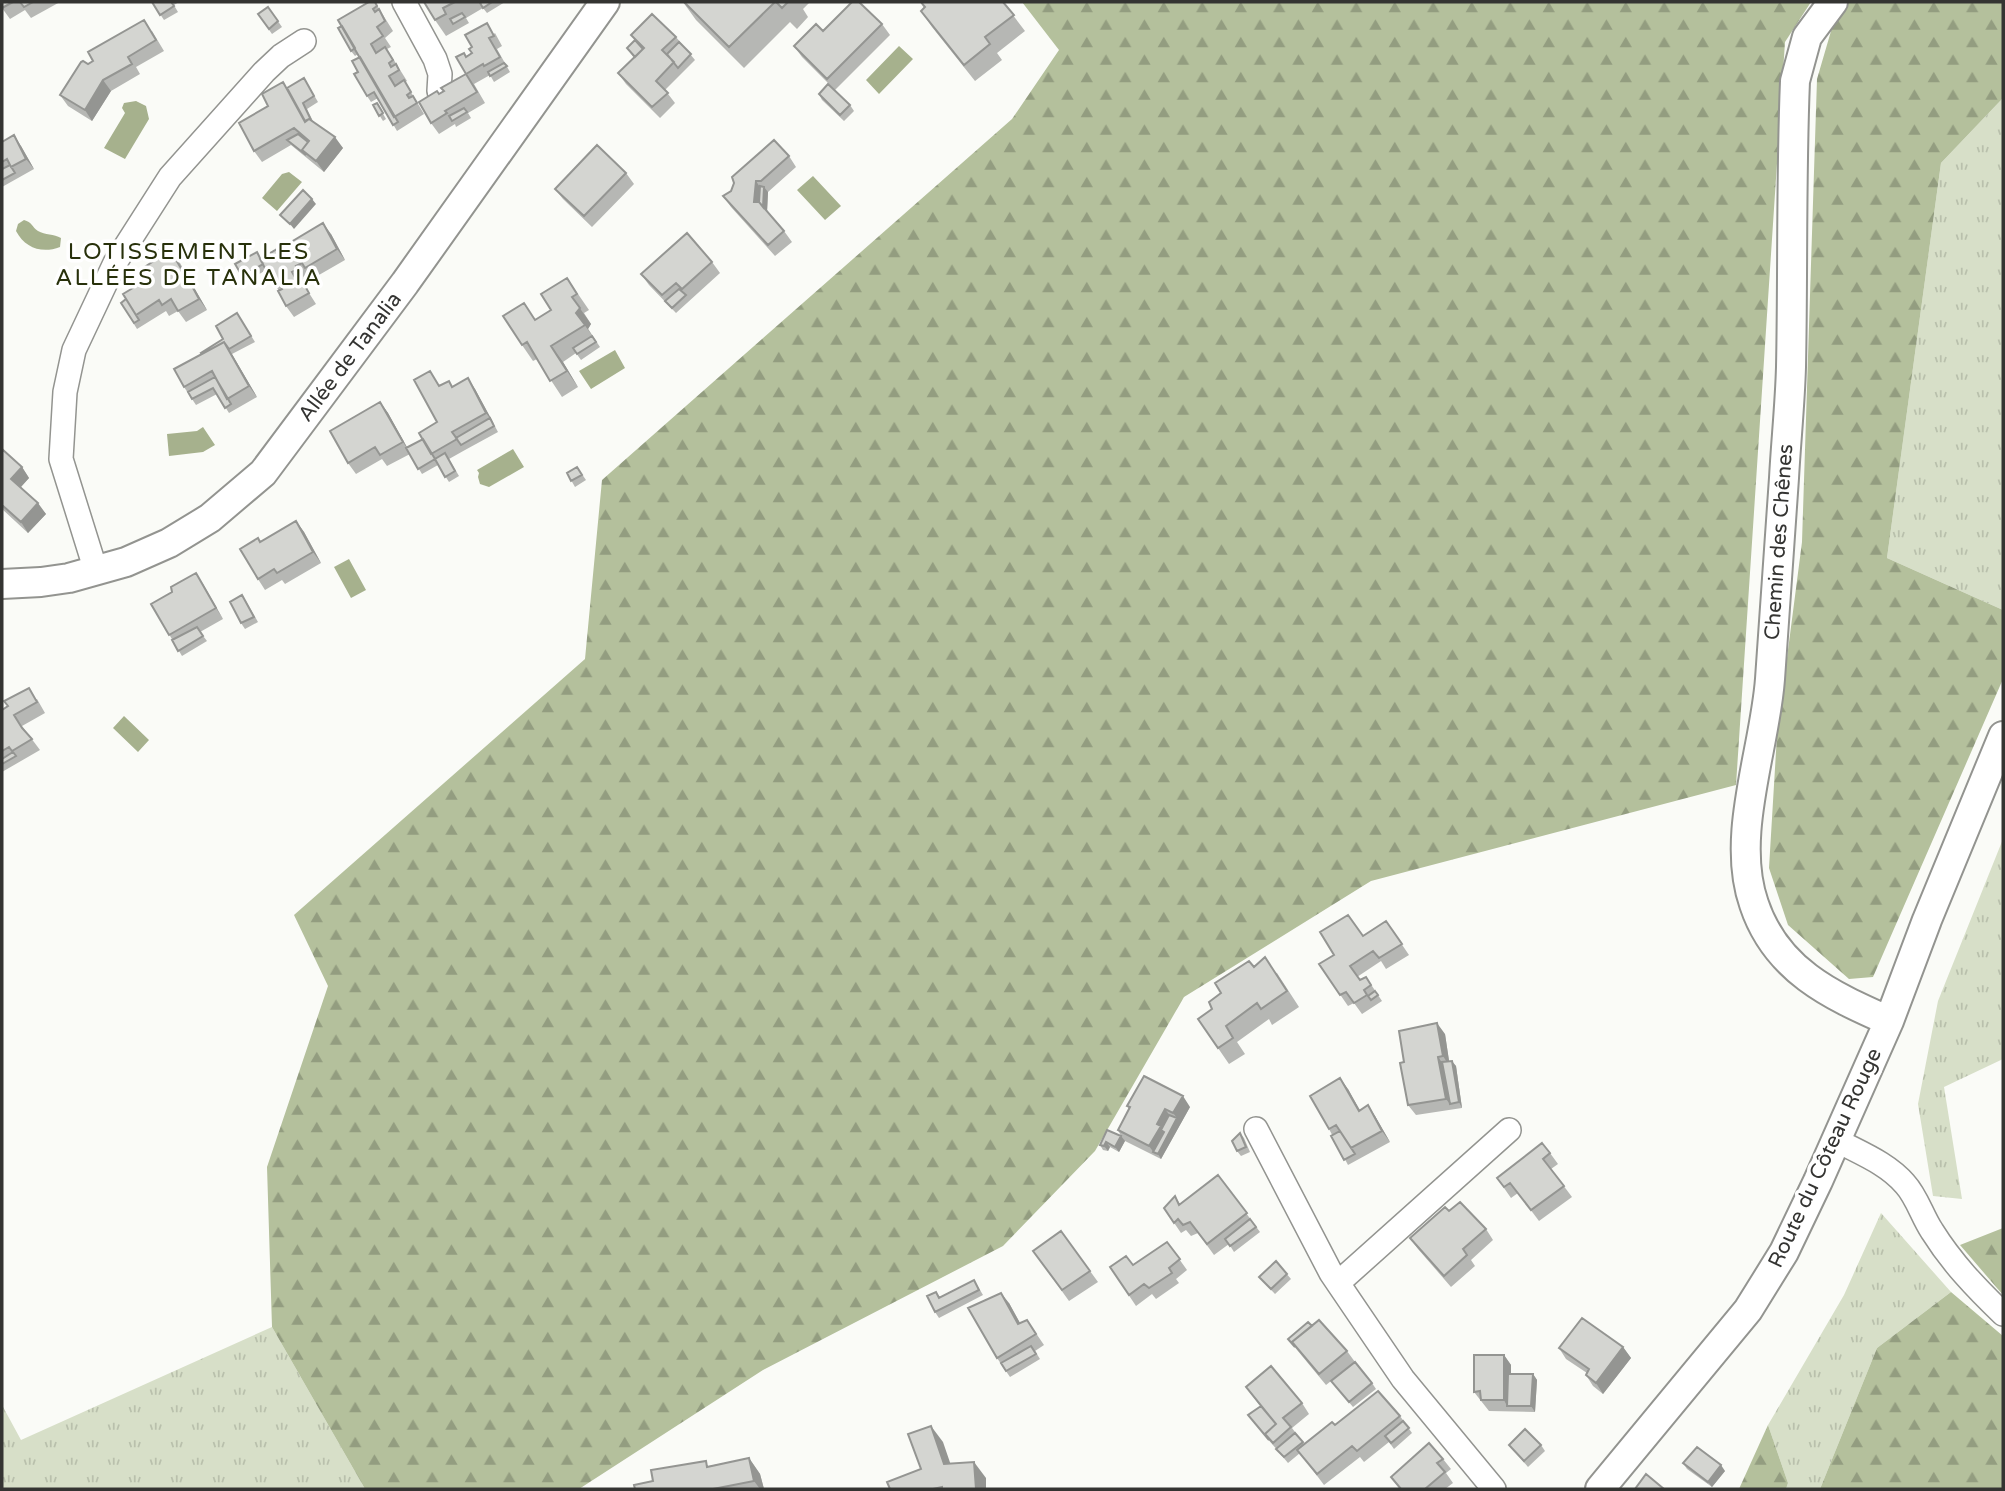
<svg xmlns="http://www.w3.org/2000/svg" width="2005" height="1491" viewBox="0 0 2005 1491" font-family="'Varela Round',sans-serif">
<defs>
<pattern id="grass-tufts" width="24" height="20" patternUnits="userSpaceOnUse" patternTransform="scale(1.75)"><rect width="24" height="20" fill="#d7dfc8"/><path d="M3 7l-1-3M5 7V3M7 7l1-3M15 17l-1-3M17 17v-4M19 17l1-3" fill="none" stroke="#b9c0ac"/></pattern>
<pattern id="forest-firs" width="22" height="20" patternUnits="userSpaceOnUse" patternTransform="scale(1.75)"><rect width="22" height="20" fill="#b4c09c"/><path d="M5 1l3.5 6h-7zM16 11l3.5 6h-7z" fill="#939d80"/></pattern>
</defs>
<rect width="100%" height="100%" fill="#fafbf7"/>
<path fill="url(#grass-tufts)" d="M2003 98V610L1887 558 1941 163Z
M2003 839V1059L1944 1087 1962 1199 1933 1196 1918 1104 1938 1001Z
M1881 1213 1951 1292 1877 1348 1820 1489H1786L1788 1483 1768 1425 1844 1295Z
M272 1327 365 1489H2V1405L21 1440Z"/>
<path fill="url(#forest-firs)" d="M1022 2H1811L1785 42 1736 785 1371 881 1184 997 1095 1151 1003 1246 763 1370 579 1489H365L272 1327 267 1167 328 986 294 915 585 659 602 480 1012 119 1059 50Z
M1847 2H2003V98L1941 163 1887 558 2003 610V679L1873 977 1849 979 1788 925 1769 868 1777 735 1802 542 1817 79 1836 14Z
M2003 1228V1295L1960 1245Z
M1951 1292 2003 1336V1489H1820L1877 1348Z
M1768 1425 1788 1483 1786 1489H1739Z"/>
<path fill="#a6b18d" d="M899 46 913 59 879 94 866 80Z
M136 101 146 106 149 119 125 159 104 148 125 113 122 108 124 103Z
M289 172 302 182 277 211 262 198 282 174Z
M813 176 841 206 825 220 797 190Z
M24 220C32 222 32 227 38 231 45 235 54 234 61 238L60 247C42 254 25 248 16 231L18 224Z
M615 350 625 368 591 389 579 371Z
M203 427 215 445 203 452 169 456 167 434 197 431Z
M513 449 524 467 489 487 480 484 478 477 479 473 477 470Z
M349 559 366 590 351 598 334 567Z
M124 716 149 740 138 752 113 728Z"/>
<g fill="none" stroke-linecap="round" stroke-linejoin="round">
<defs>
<path id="minor" d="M404 2 435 59 440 74 439 91
M96 571 61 459 65 392 74 350 115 263 170 177 264 72 281 56 304 41
M1256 1129 1331 1273 1403 1379 1494 1489
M1836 1140C1860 1153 1887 1163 1905 1184 1917 1197 1922 1216 1932 1231 1952 1263 1976 1288 2003 1314
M1338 1283 1509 1130"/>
<path id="tertiary" d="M1833 2 1807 37 1795 81C1791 176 1793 272 1791 367 1790 404 1786 441 1784 478 1779 545 1775 612 1770 679 1765 749 1730 836 1754 904 1776 970 1830 995 1889 1021
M2 584 41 582 69 578 126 562 169 543 210 518 263 473 405 283 605 2
M1600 1489 1748 1310 1784 1252 1818 1181 1889 1021 1927 920 2003 736"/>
</defs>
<use href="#minor" stroke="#939490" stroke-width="26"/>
<use href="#tertiary" stroke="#939490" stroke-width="32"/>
<use href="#minor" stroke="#fff" stroke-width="23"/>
<use href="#tertiary" stroke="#fff" stroke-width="28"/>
</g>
<path fill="#b6b7b4" d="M2 2H60L31 18 25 10 10 19 2 8Z
M152 2H179L174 5 172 2 178 12 164 20Z
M375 2 393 31 385 38 391 47 387 49 407 81 405 82 424 114 397 131 378 98 371 102 367 96 358 72 360 57 358 54 355 56 351 51Z
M424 2H505L487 13 483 8 466 18 469 23 446 36 435 20Z
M683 2H810L803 9 808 17 797 29 790 22 744 68 696 20Z
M920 2H1003L1025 31 997 53 1002 60 975 81 932 27 921 11 924 8Z
M268 7 282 27 272 34 258 14Z
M882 24 890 35 835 90 802 57 794 46 823 31Z
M152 31 164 51 136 67 140 74 111 91 92 121 68 106 60 95 88 64Z
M495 33 502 46 497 49 510 72 494 82 490 75 474 84 485 103 468 113 471 118 456 127 455 124 439 134 431 123 439 94 466 74V57L472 53Z
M631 35 676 37 695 60 665 90 675 103 660 118 626 84 618 73 634 58 627 48 635 40Z
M304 78 318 102 307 109 313 121 343 148 324 172 291 145 262 162 254 151 268 106Z
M819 94 850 105 854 111 844 121 822 100Z
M377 103 386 119 383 121 373 105Z
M2 142 21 146 34 169 2 187Z
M789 156 796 167 768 192 767 211 784 231 792 242 775 256 731 207 723 196Z
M626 173 634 184 592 227 563 199 555 189Z
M331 234 345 260 312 279 309 274 303 277 305 280 302 282 316 304 294 317 286 306 279 291 266 270 246 282 242 276 261 258Z
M171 253 180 263 207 310 186 322 178 311 169 316 166 311 137 329 121 303 126 299Z
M712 262 720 273 676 313 649 285 641 274Z
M567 278 589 310 584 313 591 324 588 329 600 347 581 360 576 353 563 362 578 387 562 397 537 359 533 361 522 345 536 319 551 310Z
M237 313 255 342 232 354 257 397 229 413 217 394 196 405 184 387 202 354 223 339Z
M440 385 475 389 498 432 465 450 464 449 465 450 449 459 459 476 449 482 438 465 422 474 410 454 387 466 382 459 356 474 348 463 380 402 388 413 407 447 423 439 437 422Z
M2 449 22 467 29 478 21 487 46 514 28 533 2 509Z
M577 467 586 480 575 487 567 473Z
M296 521 304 532 321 563 285 584 282 580 265 590 258 579 260 542Z
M196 573 223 619 200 632 207 641 182 656 151 604 172 592Z
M246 601 258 622 245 629 241 623Z
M37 699 45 713 22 726 40 750 2 772V710Z
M1386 921 1409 955 1386 969 1381 961 1357 977 1360 980 1366 977 1382 1001 1362 1014 1354 1003 1348 1006 1319 964Z
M1254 967 1277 973 1299 1007 1272 1025 1269 1019 1237 1042 1245 1054 1229 1064 1198 1019 1212 1009 1221 993Z
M1445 1034 1449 1061 1456 1066 1462 1108 1416 1115 1408 1105 1404 1062Z
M1348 1089 1360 1110 1375 1116 1390 1142 1348 1165 1329 1129Z
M1127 1106 1190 1107 1161 1159 1125 1141 1119 1152 1110 1147 1108 1151 1103 1150 1100 1145 1121 1136 1118 1130 1129 1109Z
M1240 1133 1244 1138 1250 1152 1241 1156 1237 1151Z
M1550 1153 1558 1164 1551 1169 1572 1197 1539 1221 1518 1193 1511 1198 1497 1178Z
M1218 1175 1260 1232 1234 1252 1229 1244 1214 1255 1198 1233 1191 1236 1186 1230 1181 1233 1164 1208 1175 1196 1180 1204Z
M1449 1211 1486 1229 1493 1240 1471 1260 1475 1266 1451 1287 1418 1249 1410 1238Z
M1061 1231 1098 1282 1069 1301 1033 1251Z
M1167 1242 1187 1270 1176 1279 1179 1283 1156 1299 1152 1294 1136 1306 1110 1267 1133 1265Z
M1276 1261 1291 1279 1275 1294 1259 1277Z
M974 1280 983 1295 939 1318 935 1312 936 1292 940 1297Z
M1009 1303 1020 1323 1027 1320 1044 1345 1035 1351 1040 1359 1010 1377 997 1358Z
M1312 1326 1347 1351 1355 1362 1326 1385 1288 1339Z
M1623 1347 1631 1358 1603 1394 1593 1386 1586 1375 1587 1373 1566 1359 1559 1348Z
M1504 1355 1511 1365V1374H1533L1537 1380 1535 1412 1489 1411 1474 1392Z
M1331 1381 1372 1383 1376 1389 1353 1407Z
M1246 1387 1302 1403 1309 1414 1292 1428 1304 1444 1335 1425 1400 1416 1412 1433 1394 1449 1389 1442 1364 1462 1360 1457 1324 1485 1300 1453 1288 1463 1252 1420 1260 1406Z
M1509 1445H1541L1545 1451 1528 1467Z
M749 1458 760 1474 764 1489H635L653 1481 709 1466Z
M1443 1459 1451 1469 1446 1473 1453 1483 1445 1489H1400L1391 1477Z
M1683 1463 1725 1471 1712 1487 1687 1469Z"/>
<path fill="#949592" d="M103 80 111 91 92 121 85 110Z
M14 135 21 146 34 169 26 159Z
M335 137 343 148 324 172 316 161Z
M756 181 763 192 762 208 754 202Z
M764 187 768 192 767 213 763 208Z
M312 199 316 204 294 229 290 224Z
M323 223 331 234 345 260 337 249Z
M186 275 193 286 207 310 199 299Z
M572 297 591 324 588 329 596 341 576 313Z
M224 342 231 353 257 397 249 386Z
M551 346 563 362 578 387 567 371Z
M468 378 475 389 494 424 486 413Z
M380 402 388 413 410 453 403 442Z
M22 467 29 478 19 489 11 479Z
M38 503 46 514 28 533 21 522Z
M296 521 304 532 321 563 313 552Z
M196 573 203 584 223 619 216 608Z
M1437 1023 1445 1034 1450 1067 1443 1056Z
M1438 1057 1446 1068 1450 1104 1446 1099Z
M1452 1061 1456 1066 1462 1108 1459 1102Z
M1340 1078 1348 1089 1366 1122 1359 1111Z
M1183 1096 1190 1107 1161 1159 1158 1154 1153 1152 1157 1157 1149 1146 1157 1124 1165 1109 1173 1120 1177 1118 1173 1113Z
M1368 1105 1375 1116 1390 1142 1382 1131Z
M1121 1136 1125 1141 1119 1152 1115 1147Z
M1106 1142 1110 1147 1108 1151 1104 1146Z
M1001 1293 1009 1303 1026 1334 1018 1324Z
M1623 1347 1631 1358 1603 1394 1596 1383Z
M1504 1355 1511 1365V1406H1507L1504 1400Z
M1533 1374 1537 1380 1535 1412 1531 1406Z
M931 1426 943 1442 956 1480 944 1464Z
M749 1458 760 1474 764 1489H760L754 1481Z
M974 1462 986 1478V1489H976Z
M1721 1465 1725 1471 1712 1487 1708 1482Z"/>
<path fill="#d4d5d1" stroke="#949592" stroke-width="2" d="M2 2H13L2 8Z
M20 2H33L24 7Z
M152 2H171L174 6 160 15Z
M369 2H375L377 6 373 9 375 12 379 9 385 21 377 27 383 36 371 44 376 53 385 47 393 60 389 63 391 67 396 64 399 70 389 76 395 86 404 80 411 92 407 95 409 98 413 96 417 103 394 117 338 20Z
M424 2H455L443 8 446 14 435 20Z
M482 2H492L483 8 480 3Z
M684 2H775L729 47Z
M776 2H788L782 8Z
M852 2H859L882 24 827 79 794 46 816 24 823 31Z
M921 2H1003L1014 15 985 37 990 44 964 65 921 11 925 7Z
M268 7 278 21 269 29 258 14Z
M462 13 465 17 453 24 450 19Z
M652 14 676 37 662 50 674 62 656 81 668 93 652 107 618 73 644 48 631 35Z
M144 20 156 40 128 57 132 64 103 80 85 110 60 95 81 62 83 61 88 64 93 61 88 52Z
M487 23 494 36 489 38 500 57 484 66 483 64 466 74 456 57 464 53 466 57 472 53 469 49 472 47 465 35Z
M342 26 355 48 351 51 338 28Z
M635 40 643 49 635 57 627 48Z
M679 42 691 54 678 68 667 54Z
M360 57 398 122 393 125 374 92 367 96 354 74 358 72 352 61Z
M504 63 507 66 490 76 488 72Z
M466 74 477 92 445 111 447 113 431 123 419 102 437 91 439 94 444 91 441 88Z
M304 78 314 96 303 103 311 120 309 119 305 121 287 88Z
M283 82 305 122 309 119 335 137 316 161 302 150 309 141 294 128 254 151 239 123 268 106 262 94Z
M828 84 850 105 840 115 819 94Z
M377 103 383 113 379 116 373 105Z
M464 108 467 112 452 121 449 116Z
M298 134 308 142 302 150 306 155 287 140Z
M14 135 26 159 11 167 7 159 2 162V142Z
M774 140 789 156 761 181H756L754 202H759L784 231 768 245 723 196 731 191 734 183 732 177Z
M597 145 626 173 584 216 555 189Z
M10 165 15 173 2 180V169Z
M760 186 764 187 763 207 759 202Z
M303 190 312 199 290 224 280 215Z
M323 223 337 249 305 268 302 263 296 266 298 269 292 272 297 281 301 279 309 293 286 306 278 291 282 289 277 281 273 283 260 259 284 245 286 249 293 245 291 242Z
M687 233 712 262 682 289 676 283 662 295 641 274Z
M167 245 171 253H166L153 261 150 256Z
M257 252 263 264 242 276 235 264Z
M166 253H172L182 270 179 272 182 278 186 275 199 299 178 311 171 299 162 305 159 300 136 315 123 294 146 280 140 270Z
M567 278 577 294 572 297 580 308 576 313 585 325 551 346 567 371 550 381 527 342 522 345 503 316 524 303 535 320 551 310 541 294Z
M679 289 686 295 672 308 665 301Z
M126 299 139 320 134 323 121 303Z
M237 313 251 336 229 349 224 342 202 354 201 353 223 339 216 326Z
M592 336 596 342 577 354 573 348Z
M224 342 249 386 227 399 212 371 184 387 174 369Z
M430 371 439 386 449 381 452 387 468 378 486 413 452 432 457 439 431 454 419 433 437 422 414 380Z
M215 377 231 404 225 408 213 388 192 399 188 392Z
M380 402 403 442 380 455 375 447 348 463 330 431Z
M490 418 494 426 461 445 456 438Z
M423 439 435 459 418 469 406 448Z
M2 449 22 467 11 479 38 503 21 522 2 505Z
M445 453 455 471 445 477 435 459Z
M577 467 582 475 571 481 567 473Z
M296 521 313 552 277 573 274 569 258 579 240 549 258 538 260 542Z
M196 573 216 608 169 635 151 604 172 592 171 587Z
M242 595 254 617 241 623 230 602Z
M197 627 203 636 178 651 172 640Z
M29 688 37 702 14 715 22 728 32 739 12 751 9 747 2 751V710L8 706 4 701Z
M13 752 16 756 2 764V759Z
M1348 915 1363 936 1386 921 1402 944 1379 958 1373 951 1350 966 1360 980 1366 977 1371 985 1364 990 1367 995 1354 1003 1346 992 1340 995 1319 964 1334 955 1320 932Z
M1265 957 1287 991 1261 1009 1257 1003 1226 1026 1233 1038 1218 1048 1198 1019 1212 1009 1209 1002 1221 993 1215 983 1249 961 1254 967Z
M1375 991 1378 995 1371 1000 1368 996Z
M1437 1023 1443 1056 1438 1057 1446 1099 1408 1105 1400 1063 1404 1062 1399 1031Z
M1452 1061 1459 1102 1450 1104 1442 1062Z
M1144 1076 1183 1096 1173 1113 1165 1109 1157 1124 1161 1126 1149 1146 1118 1130 1130 1107 1127 1106Z
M1340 1078 1359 1111 1368 1105 1382 1131 1351 1148 1336 1125 1329 1129 1310 1096Z
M1169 1115 1177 1118 1158 1154 1153 1152 1164 1132 1161 1130Z
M1107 1130 1121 1136 1115 1147 1106 1142 1104 1146 1100 1145Z
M1340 1131 1355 1154 1344 1160 1331 1136Z
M1240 1133 1246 1147 1237 1151 1232 1141Z
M1542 1143 1550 1153 1543 1159 1564 1186 1531 1210 1510 1183 1504 1187 1497 1178Z
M1218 1175 1247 1213 1207 1244 1190 1222 1183 1225 1178 1219 1174 1223 1164 1208 1175 1196 1179 1205Z
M1460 1202 1486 1229 1463 1249 1467 1255 1444 1276 1410 1238 1445 1207 1449 1211Z
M1250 1219 1256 1227 1230 1246 1225 1239Z
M1061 1231 1090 1271 1062 1290 1033 1251Z
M1167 1242 1180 1259 1169 1268 1172 1273 1149 1288 1144 1284 1129 1295 1110 1267 1126 1256 1133 1265Z
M1276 1261 1287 1274 1271 1289 1259 1277Z
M974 1280 979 1290 935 1312 927 1296 936 1292 939 1298Z
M1001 1293 1018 1324 1027 1320 1036 1334 997 1358 968 1308Z
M1582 1318 1623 1347 1596 1383 1586 1375 1589 1369 1559 1348Z
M1319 1320 1347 1351 1319 1374 1292 1342Z
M1308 1322 1312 1326 1292 1342 1295 1347 1288 1339Z
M1031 1346 1036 1354 1006 1371 1001 1363Z
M1474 1355H1504V1400H1481L1480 1391 1474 1392Z
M1355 1362 1372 1383 1349 1402 1331 1381Z
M1271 1366 1302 1403 1283 1418 1291 1427 1273 1443 1265 1434 1276 1424 1246 1387Z
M1508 1374H1533L1531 1406H1507Z
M1378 1391 1400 1416 1357 1451 1352 1446 1317 1474 1297 1450 1332 1422 1335 1425Z
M1261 1406 1276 1424 1265 1434 1269 1440 1248 1415Z
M1403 1421 1409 1428 1391 1443 1385 1436Z
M931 1426 944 1464 974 1462 976 1489H942V1487L933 1489H890L887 1482 921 1469 908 1434Z
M1525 1429 1541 1445 1524 1461 1509 1445Z
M1295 1433 1303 1442 1284 1457 1276 1449Z
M1429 1443 1443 1459 1437 1463 1445 1472 1425 1489H1401L1391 1477Z
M1697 1447 1721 1465 1708 1482 1683 1463Z
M749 1458 754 1481 713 1489H635L634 1485 653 1481 651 1470 706 1461 707 1467Z
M1646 1474 1664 1489H1635Z"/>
<g text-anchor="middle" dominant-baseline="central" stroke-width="7" stroke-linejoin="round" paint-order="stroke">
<g font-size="21" fill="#343432" stroke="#fff">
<text transform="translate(350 357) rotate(-53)">Allée de Tanalia</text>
<text transform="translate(1779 542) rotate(-86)">Chemin des Chênes</text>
<text transform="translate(1825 1158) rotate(-65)">Route du Côteau Rouge</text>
</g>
<g font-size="23" letter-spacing="2" fill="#28310b" stroke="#fff">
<text x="189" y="252">LOTISSEMENT LES<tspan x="189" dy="26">ALLÉES DE TANALIA</tspan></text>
</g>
</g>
<rect width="2005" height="1491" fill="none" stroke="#343432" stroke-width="7"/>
</svg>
